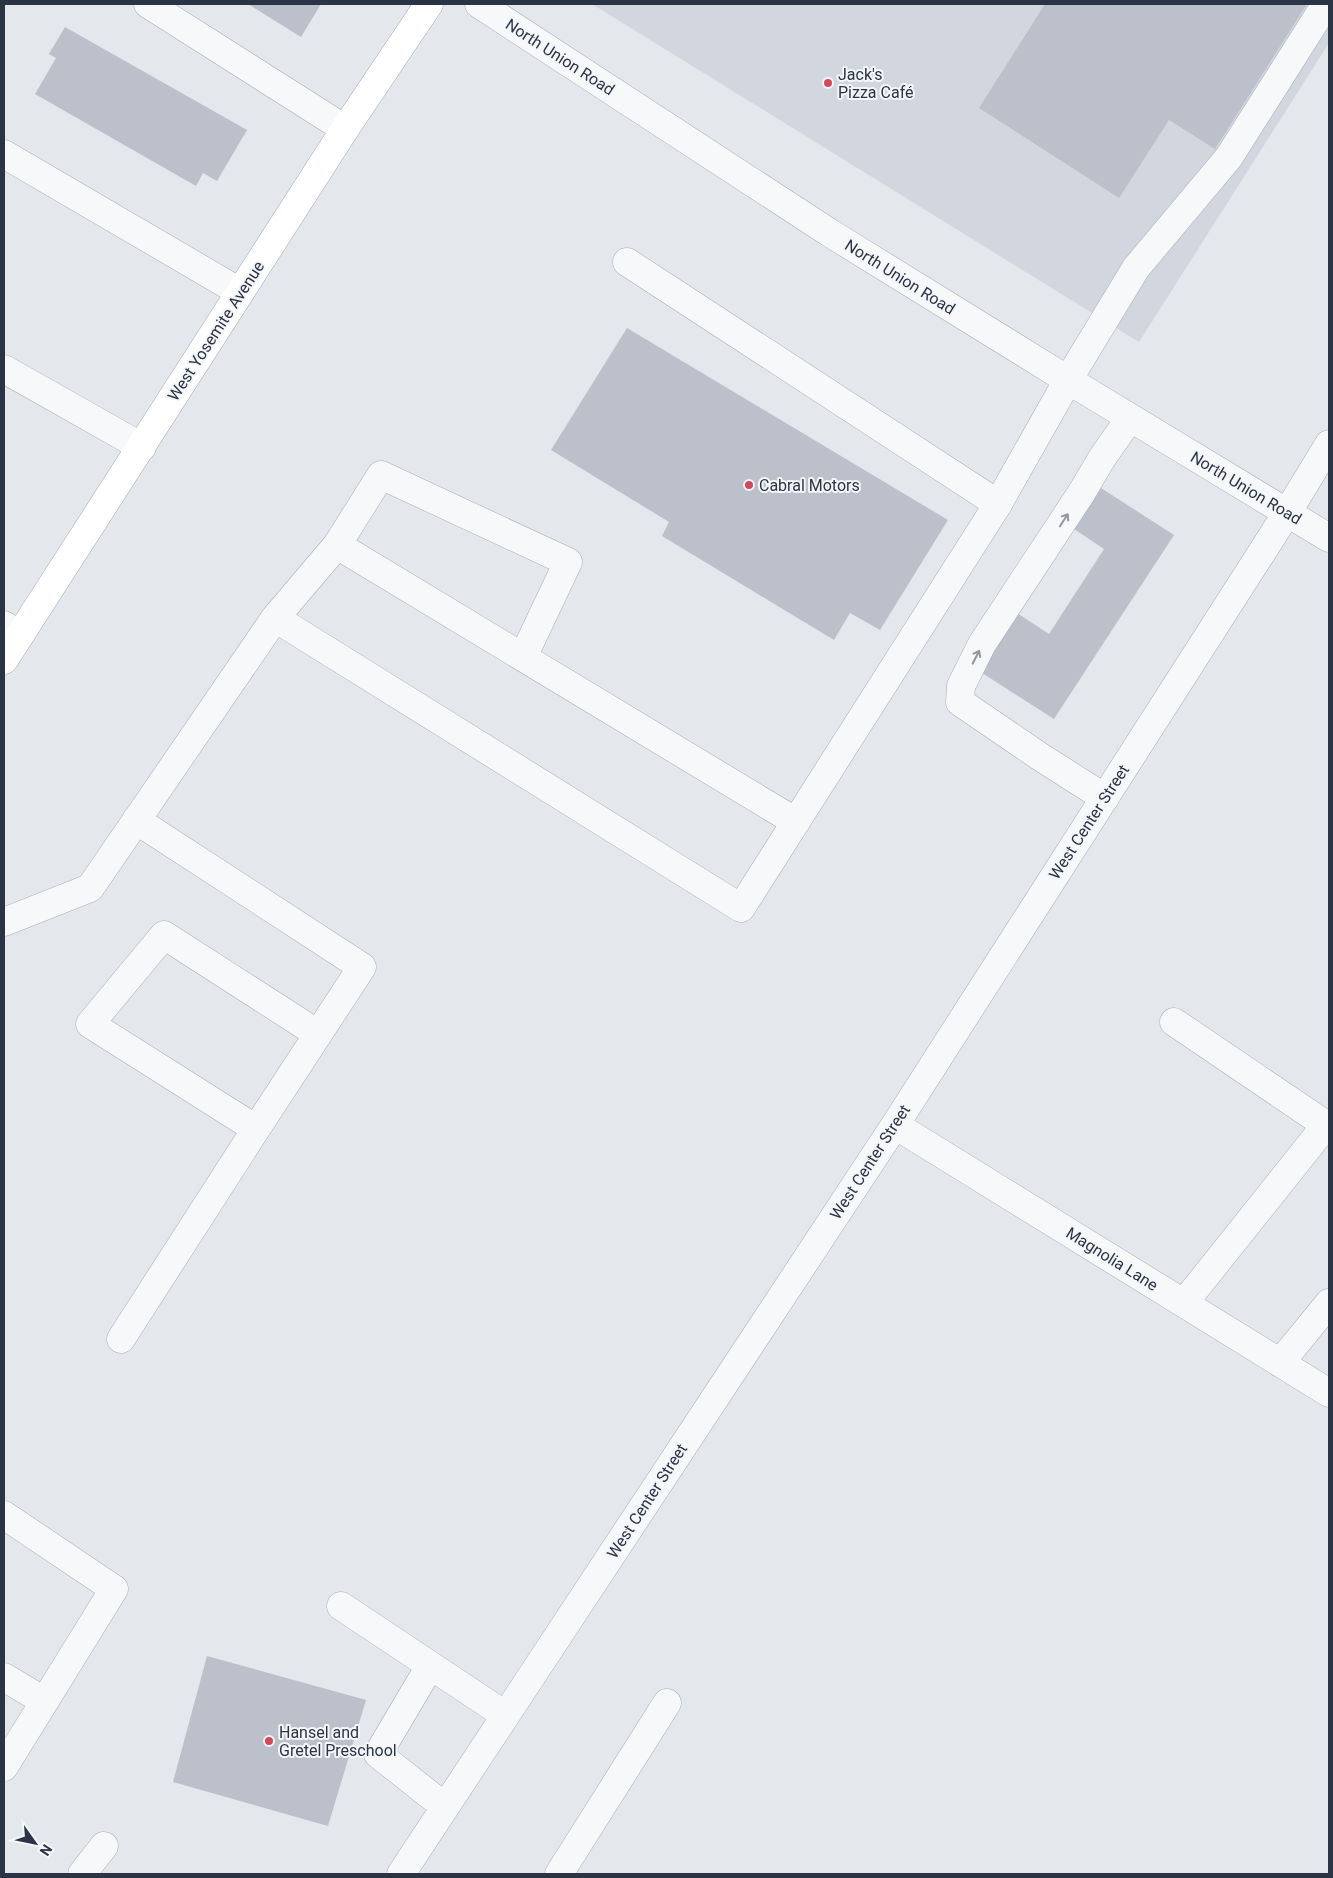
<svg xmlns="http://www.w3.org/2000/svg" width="1333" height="1878" viewBox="0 0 1333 1878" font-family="Roboto,sans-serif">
<rect width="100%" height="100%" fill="#e4e7ec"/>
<path fill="#d2d6de" d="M592 4H1329V43L1139 342Z"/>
<path fill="#bbc0ca" d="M248 4H321L301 37Z
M1045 4H1307L1215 149 1169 120 1119 198 979 108Z
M65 27 247 130 217 181 203 173 196 186 35 94 56 58 49 54Z
M627 328 948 520 880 630 850 613 834 640 662 536 669 522 551 450Z
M1101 488 1174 535 1054 719 979 671 1017 613 1049 634 1104 549 1074 529Z
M207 1656 366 1700 328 1826 173 1782Z"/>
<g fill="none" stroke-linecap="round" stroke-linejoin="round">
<defs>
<path id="minor" d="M148 4 345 129
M479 4 830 233 1068 380 1329 538
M4 154 240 292
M627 262 998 504 1068 380 1136 268 1229 157 1326 4
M4 369 142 447
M337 545 381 475 568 562 523 657
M4 625 20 635
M1105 798 1039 756 960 702 961 686 982 644 1082 492 1102 458 1130 418
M136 820 362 967 256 1129 90 1024 164 935 318 1034
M796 822 337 545 275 618 741 908 998 504
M4 922 90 888 275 618
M1174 1022 1326 1125 1184 1303
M895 1125 1329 1393
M121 1339 256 1129
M1280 1363 1329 1303
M4 1515 114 1589 4 1767
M341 1606 505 1715
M430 1666 378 1754 445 1807
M4 1677 44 1701
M82 1874 104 1846
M401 1874 895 1125 1287 513 1329 444
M559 1874 667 1703"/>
<path id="major" d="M4 660 345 129 429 4"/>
</defs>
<use href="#minor" stroke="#a9aeb7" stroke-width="29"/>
<use href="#major" stroke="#a3abb8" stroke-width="29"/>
<use href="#minor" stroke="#f7f8fa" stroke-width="28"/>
<use href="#major" stroke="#fff" stroke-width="28"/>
</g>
<defs><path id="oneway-shaft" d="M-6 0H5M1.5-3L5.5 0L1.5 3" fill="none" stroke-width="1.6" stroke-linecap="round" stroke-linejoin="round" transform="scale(1.25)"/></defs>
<g stroke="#9196a0">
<use href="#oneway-shaft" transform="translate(1064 520) rotate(-57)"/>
<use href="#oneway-shaft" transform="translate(976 657) rotate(-63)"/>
</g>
<g fill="#d1495b" stroke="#f4f6f9" stroke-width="2">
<circle cx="828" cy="83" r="5"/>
<circle cx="749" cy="485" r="5"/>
<circle cx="269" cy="1741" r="5"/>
</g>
<g text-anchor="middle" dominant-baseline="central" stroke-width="4" stroke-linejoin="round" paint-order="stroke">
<g font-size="16" fill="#2b3445" stroke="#f4f6f9">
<text transform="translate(560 57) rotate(33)">North Union Road</text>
<text transform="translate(900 277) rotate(32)">North Union Road</text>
<text transform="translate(216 331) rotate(-57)">West Yosemite Avenue</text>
<text transform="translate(1246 488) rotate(31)">North Union Road</text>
<text transform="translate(1089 822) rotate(-57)">West Center Street</text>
<text transform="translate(870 1162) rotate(-57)">West Center Street</text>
<text transform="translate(1112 1259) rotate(32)">Magnolia Lane</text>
<text transform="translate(647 1501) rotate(-57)">West Center Street</text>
</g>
<g font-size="16" fill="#2b3445" stroke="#f4f6f9" text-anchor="start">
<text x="838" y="74">Jack's<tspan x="838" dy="18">Pizza Café</tspan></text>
<text x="759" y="485">Cabral Motors</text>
<text x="279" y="1732">Hansel and<tspan x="279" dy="18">Gretel Preschool</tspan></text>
</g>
</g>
<rect width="1333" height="1878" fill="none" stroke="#2b3445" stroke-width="10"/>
<g transform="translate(35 1843) rotate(123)" stroke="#f4f6f9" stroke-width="4" paint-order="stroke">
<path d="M0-4L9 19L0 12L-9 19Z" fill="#2b3445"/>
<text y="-8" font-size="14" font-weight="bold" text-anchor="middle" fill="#2b3445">N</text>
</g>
</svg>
